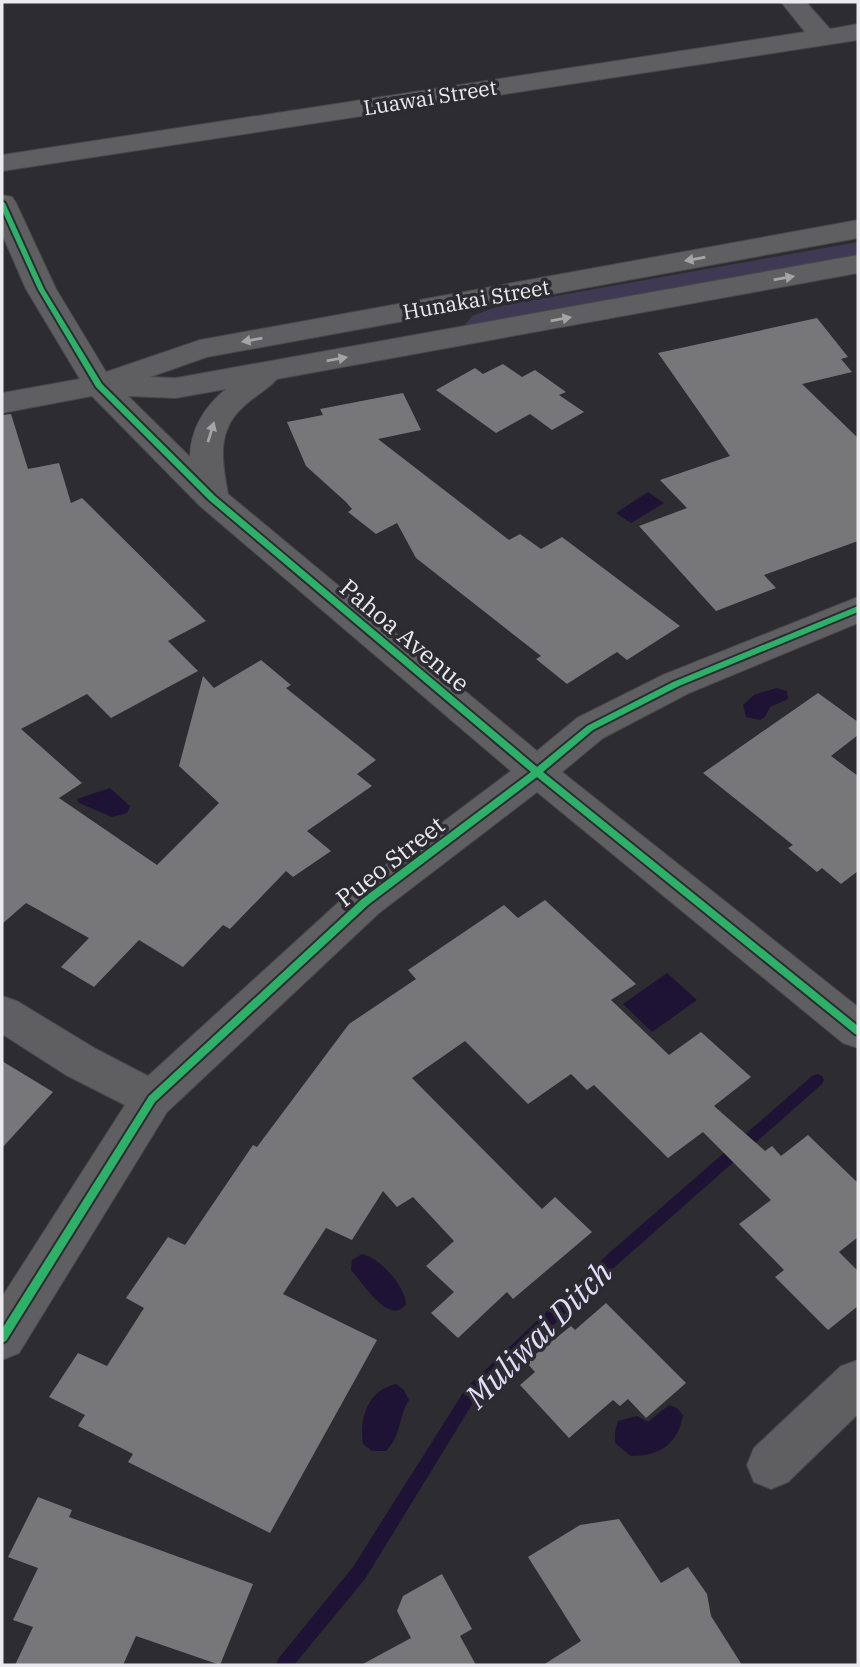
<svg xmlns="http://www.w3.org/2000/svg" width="860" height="1667" viewBox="0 0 860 1667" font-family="'IBM Plex Serif',serif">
<rect width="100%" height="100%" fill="#2d2c30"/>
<path fill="#403953" d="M858 242V256L462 328 472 316 499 306Z"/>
<path fill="#1e1334" d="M648 492 664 503 631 523 616 513Z
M776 688 787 691 788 699 770 707 765 717 760 720 746 717 743 705 754 695Z
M110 788 130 806 127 813 112 817 79 803 77 799Z
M667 973 697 1000 652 1032 623 1004Z
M362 1254C380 1258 405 1286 406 1304 390 1327 363 1283 351 1270L352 1260Z
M396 1384 404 1390 409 1400C398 1417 402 1435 386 1451H372L363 1444C359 1418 368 1390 396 1384Z
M669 1405 677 1408 683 1415C678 1444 660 1456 631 1456L615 1443V1431L618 1421 637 1416 648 1422Z"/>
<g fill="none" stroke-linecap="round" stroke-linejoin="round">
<path fill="#1e1334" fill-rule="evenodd" d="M817 1074 822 1076 824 1080 822 1084 618 1264 476 1398 365 1579 294 1665H276L278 1659 353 1567 466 1388 608 1254 812 1076Z"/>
</g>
<path fill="#77777a" d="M817 318 848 357 841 359 852 372 802 384 858 438V541L764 575 776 588 716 611 639 526 687 508 660 480 730 456 658 353Z
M503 364 522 377 535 370 566 392 559 395 584 412 552 430 530 414 496 433 436 390 475 368 483 374Z
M403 393 421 430 378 439 509 540 520 534 541 549 562 537 680 626 627 660 617 652 567 684 536 659 541 656 416 558 397 523 376 534 348 512 352 509 346 502 306 466 287 422 323 415 320 409Z
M11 414 28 469 59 463 71 503 82 498 206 621 168 641 198 671 111 718 87 694 21 729 82 783 59 798 157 865 219 803 179 766 203 676 214 688 261 660 291 685 286 688 376 760 357 774 372 786 307 831 331 851 293 877 286 871 230 929 223 925 183 967 139 940 94 987 61 967 89 938 26 903 2 924V415Z
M818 693 858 722V735L831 756 858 776V871L841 884 822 868 817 872 788 848 793 845 703 773Z
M545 900 636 984 611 1000 669 1055 701 1032 751 1077 714 1106 765 1151 772 1146 781 1156 808 1135 858 1183V1237L839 1252 858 1271V1306L828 1330 775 1277 784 1270 739 1224 771 1200 703 1132 668 1158 594 1085 587 1090 571 1074 528 1104 465 1041 412 1078 542 1209 555 1197 592 1232 513 1299 507 1292 458 1338 431 1313 454 1292 426 1266 454 1241 413 1197 397 1207 383 1191 352 1240 326 1228 283 1294 377 1340 270 1533 128 1462 133 1454 78 1426 85 1415 49 1397 78 1353 107 1366 144 1308 126 1298 168 1237 185 1245 253 1145 257 1147 349 1024 416 979 408 970 504 905 518 918Z
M2 1061 53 1092 2 1148Z
M606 1303 686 1383 646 1418 628 1399 620 1406 613 1400 569 1438 520 1385 535 1372 526 1362 571 1326 575 1330Z
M38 1497 72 1510 69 1517 253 1584 220 1665 136 1636 123 1665H15L33 1627 13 1620 38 1568 8 1557Z
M619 1519 661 1583 688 1567 707 1594 711 1616 742 1665H543L581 1641 528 1557 580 1525Z
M442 1574 472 1629 460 1636 476 1665H361L411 1638 397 1611 403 1596Z"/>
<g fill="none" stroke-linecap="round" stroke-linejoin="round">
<defs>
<path id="minor" d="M781 2H806L830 29 858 24V40L2 171V155L805 32Z
M2 195 12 197 16 203 56 289 106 372 200 340 858 220V238L207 357 150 377 176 378 858 255V273L277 379C267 390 253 397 243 407 216 431 222 462 228 494L537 751 577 718 663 675 858 597V623L689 693 603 738 562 772 858 1007V1048L843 1043 537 792 379 913 167 1112 19 1353 2 1360V1297L125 1105 66 1075 2 1034V996L17 1001 96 1049 148 1076 351 891 511 771 200 506 92 396 2 413V393L80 379 26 289 2 234ZM226 389C204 407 191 428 190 457L128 396 176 398Z
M858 1360V1414L788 1482 771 1489 754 1482 747 1465 754 1448 841 1366Z"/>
</defs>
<use href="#minor" stroke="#48474a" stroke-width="2"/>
<use href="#minor" fill="#5f5e60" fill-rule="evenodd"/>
<defs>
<path id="cycleway" d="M2 201 5 203 44 289 102 384 215 496 537 767 587 726 673 682 858 606V612L679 686 593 730 543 772 858 1026V1035L855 1034 537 777 368 905 155 1102 6 1341 2 1343V1329L149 1096 362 899 531 772 209 500 96 387 38 289 2 210Z"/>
</defs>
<use href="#cycleway" stroke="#2c2b31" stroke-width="4"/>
<use href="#cycleway" fill="#2db169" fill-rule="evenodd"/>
</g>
<defs><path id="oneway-solid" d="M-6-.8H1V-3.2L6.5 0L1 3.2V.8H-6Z" transform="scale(1.75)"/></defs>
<g fill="#a5a4a7">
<use href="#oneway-solid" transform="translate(695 259) rotate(170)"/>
<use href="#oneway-solid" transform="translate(784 278) rotate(-10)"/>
<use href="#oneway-solid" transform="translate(561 319) rotate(-10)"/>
<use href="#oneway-solid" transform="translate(252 340) rotate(170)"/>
<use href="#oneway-solid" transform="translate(337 359) rotate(-10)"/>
<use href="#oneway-solid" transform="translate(211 432) rotate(-73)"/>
</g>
<g text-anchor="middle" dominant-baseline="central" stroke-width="7" stroke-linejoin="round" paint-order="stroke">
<g font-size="21" fill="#ebeaee" stroke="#2c2b31">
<text transform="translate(430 97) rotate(-9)">Luawai Street</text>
<text transform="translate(476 299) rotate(-10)">Hunakai Street</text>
</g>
<g font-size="24" fill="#ebeaee" stroke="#2c2b31">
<text transform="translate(405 635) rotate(40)">Pahoa Avenue</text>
<text transform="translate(390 861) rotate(-38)">Pueo Street</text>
</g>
<g font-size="32" font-style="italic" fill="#e3ddf9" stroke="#2c2b31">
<text transform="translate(538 1334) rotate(-45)">Muliwai Ditch</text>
</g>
</g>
<rect width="860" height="1667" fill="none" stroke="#ebeaee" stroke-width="7"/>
</svg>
